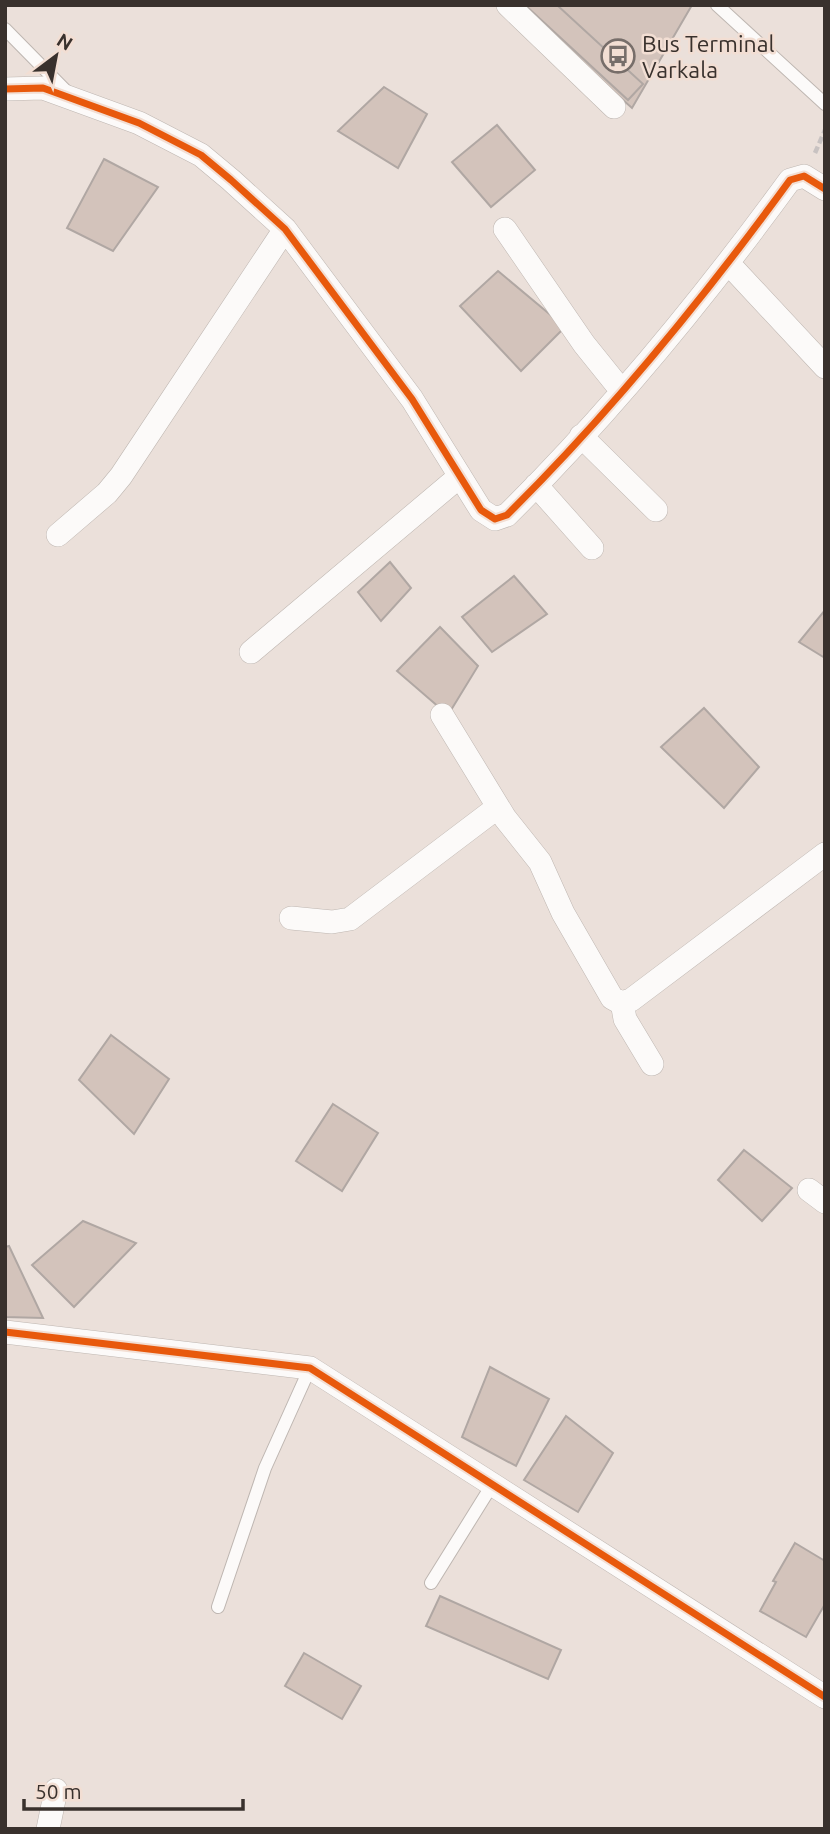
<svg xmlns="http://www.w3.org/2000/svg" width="830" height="1834" viewBox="0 0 830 1834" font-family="Ubuntu,sans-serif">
<rect width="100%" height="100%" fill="#ebe0da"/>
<path fill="#d3c3bb" stroke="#b0a7a3" stroke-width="2" d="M516 5H692L632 108Z
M525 5H557L643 84 628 100Z
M384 87 427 114 398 168 338 131Z
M497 125 535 170 491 207 452 162Z
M104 159 158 187 113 251 67 228Z
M498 271 565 327 521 371 460 306Z
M390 562 411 588 381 621 358 592Z
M514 576 547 614 492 652 462 617Z
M825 610V658L799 642Z
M440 627 478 666 448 715 397 671Z
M704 708 759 767 724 808 661 747Z
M111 1035 169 1079 134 1134 79 1080Z
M333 1104 378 1133 342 1191 296 1161Z
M744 1150 792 1188 762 1221 718 1180Z
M83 1221 136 1243 74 1307 32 1265Z
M9 1246 43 1318 5 1317V1247Z
M490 1367 549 1399 516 1466 462 1437Z
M566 1416 613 1453 578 1512 524 1480Z
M795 1543 825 1561V1604L806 1637 760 1611 776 1582 773 1581Z
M440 1596 561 1650 548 1679 426 1626Z
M304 1653 361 1686 342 1719 285 1686Z"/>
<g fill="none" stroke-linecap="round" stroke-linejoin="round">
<defs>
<path id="service" d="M717 5 825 104
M5 29 66 91
M431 1583 492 1485
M218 1607 265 1468 310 1368"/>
<path id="minor" d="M508 5 614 107
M5 89 43 88 139 123 201 155 231 180 285 229 412 399 481 510 495 519 507 515C610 413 704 298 790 180L804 176 825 189
M505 229 584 344 621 390
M729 264 825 367
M581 436 656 510
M536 485 592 548
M58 535 107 493 121 476 285 229
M251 652 460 476
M442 715 505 818 540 862 563 913 612 998 621 1003 631 1000 825 854
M291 918 332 922 350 919 498 807
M622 1002 625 1019 652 1064
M809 1190 825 1202
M5 1332 310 1368 825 1697
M48 1829 56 1790"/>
</defs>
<use href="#service" stroke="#beb6b1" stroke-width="14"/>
<use href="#minor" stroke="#beb6b1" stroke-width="24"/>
<path stroke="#c8c2c1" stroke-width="4.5" stroke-dasharray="7 3.5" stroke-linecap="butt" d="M815 153 825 130"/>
<use href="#service" stroke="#fcfaf9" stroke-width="12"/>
<use href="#minor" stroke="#fcfaf9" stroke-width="23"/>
<defs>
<path id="cycleway" d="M5 89 43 88 139 123 201 155 231 180 285 229 412 399 481 510 495 519 507 515C610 413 704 298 790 180L804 176 825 189
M5 1332 310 1368 825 1697"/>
</defs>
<use href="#cycleway" stroke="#f2ded3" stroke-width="11"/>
<use href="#cycleway" stroke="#e8590c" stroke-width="7"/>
</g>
<defs>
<symbol id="bus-ring" viewBox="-11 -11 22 22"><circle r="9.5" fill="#f2ded3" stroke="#776e6a" stroke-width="1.5"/><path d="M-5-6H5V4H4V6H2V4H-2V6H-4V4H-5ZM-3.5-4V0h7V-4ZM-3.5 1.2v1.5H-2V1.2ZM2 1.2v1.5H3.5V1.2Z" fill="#776e6a"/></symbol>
</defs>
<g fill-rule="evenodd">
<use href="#bus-ring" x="599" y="37" width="38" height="38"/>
</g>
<g text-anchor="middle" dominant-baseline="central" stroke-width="5" stroke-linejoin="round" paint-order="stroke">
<g font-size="23" fill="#39312d" stroke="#f2ded3" text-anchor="start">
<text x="642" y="43">Bus Terminal<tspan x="642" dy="26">Varkala</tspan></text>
</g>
</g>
<rect width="830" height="1834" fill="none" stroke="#39312d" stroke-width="14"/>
<g transform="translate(56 56) rotate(32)" stroke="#f2ded3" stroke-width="5" paint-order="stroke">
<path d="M0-5L12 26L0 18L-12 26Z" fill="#39312d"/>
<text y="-10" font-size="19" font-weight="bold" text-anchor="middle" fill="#39312d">N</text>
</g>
<path d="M24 1799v10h219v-10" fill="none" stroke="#39312d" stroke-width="3.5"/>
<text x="35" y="1799" font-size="21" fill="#39312d" stroke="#f2ded3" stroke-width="5" paint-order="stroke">50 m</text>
</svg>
